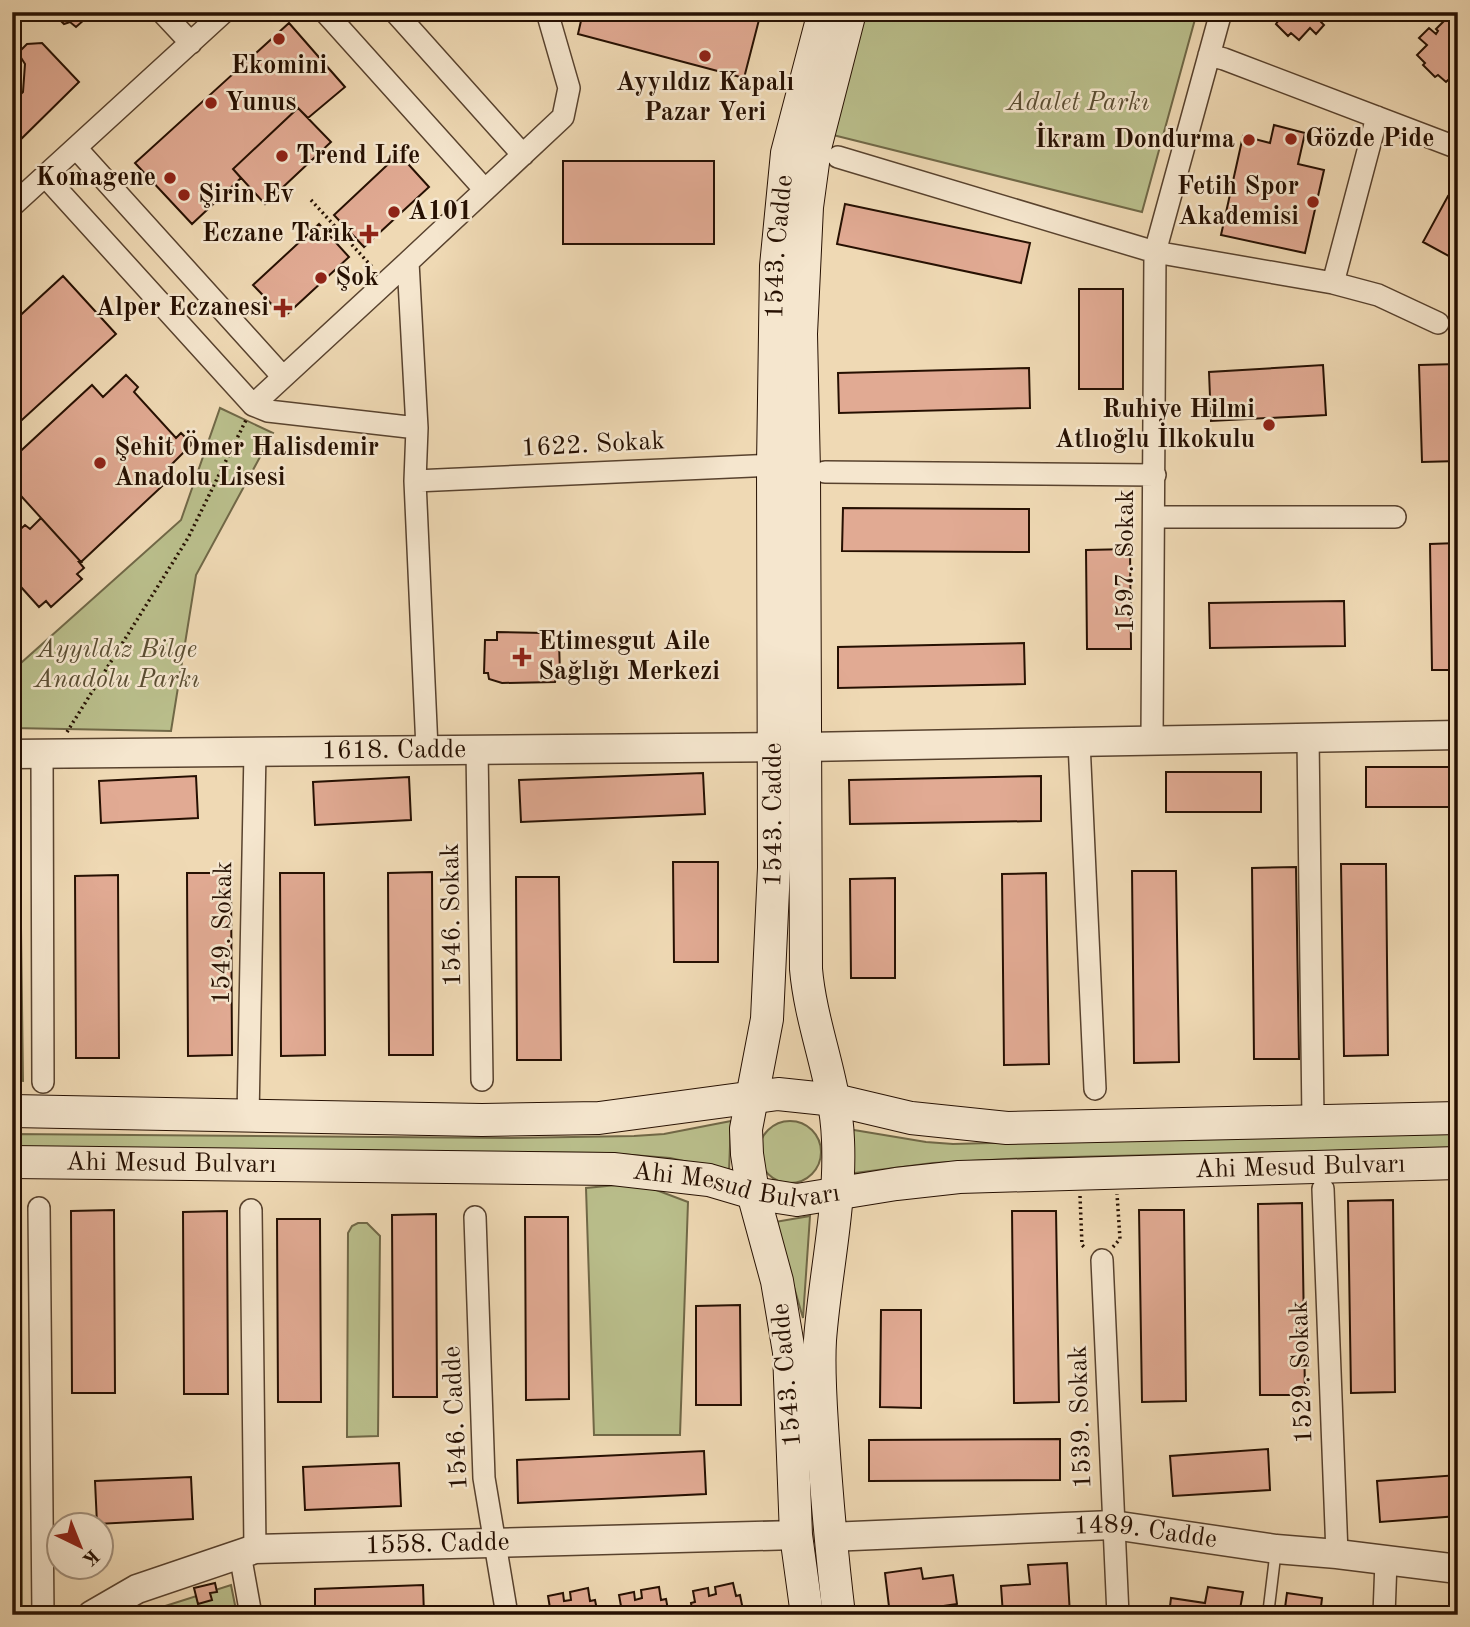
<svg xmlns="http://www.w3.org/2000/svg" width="1470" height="1627" viewBox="0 0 1470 1627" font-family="'Old Standard TT',serif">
<rect width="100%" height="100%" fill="#efd9b4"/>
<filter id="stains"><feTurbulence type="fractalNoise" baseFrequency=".00286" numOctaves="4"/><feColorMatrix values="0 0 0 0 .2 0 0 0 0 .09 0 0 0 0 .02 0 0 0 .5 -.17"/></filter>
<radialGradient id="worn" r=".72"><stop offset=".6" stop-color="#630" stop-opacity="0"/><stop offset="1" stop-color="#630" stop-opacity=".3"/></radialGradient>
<path fill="#babf8c" stroke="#706847" stroke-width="2" d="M865 12H1197L1142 212 833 135Z
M220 408 273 433 196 575 171 731 12 728V671L181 520Z
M12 773 19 774 23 1081 12 1080Z
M731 1121 729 1171 670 1158 606 1153 12 1149V1134L511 1138 634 1136 664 1134Z
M759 1152a31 31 0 1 1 62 0a31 31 0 1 1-62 0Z
M848 1129 926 1142 953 1144 1458 1131V1148L1029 1158 933 1163 847 1174Z
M12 1184H21L22 1615H12Z
M617 1185 651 1188 688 1202 680 1435H594L586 1188Z
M810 1216 803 1318 775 1222Z
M358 1223H367L380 1236 378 1436 347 1437 348 1233 352 1226Z
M231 1585 237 1615H137Z"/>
<path fill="#e1aa93" stroke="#261002" stroke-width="2" d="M58 12H93L76 27 70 22 64 24 55 15Z
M583 12H761L744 78 578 34Z
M1271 12H1319L1324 16 1320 21 1324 25 1316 34 1310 28 1299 40 1291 33 1288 36 1276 24 1278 21Z
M1443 12H1458V71L1446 82 1438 75 1435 77 1423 65 1425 63 1417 55 1427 45 1419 38 1429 28 1436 34 1438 31 1436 29 1445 20 1440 16Z
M289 23 345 87 308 118 298 108 233 169 241 178 192 224 135 163Z
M42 43 79 82 12 148V102L23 92 25 64 18 53 27 44Z
M298 108 331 142 265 204 233 169Z
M1274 125 1305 133 1298 164 1324 170 1305 253 1221 235 1243 136 1270 143Z
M399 154 429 187 364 247 334 215Z
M563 161H714V244H563Z
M1448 196 1458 201V261L1423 242Z
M845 204 1030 243 1021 283 837 244Z
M319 224 349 257 284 317 253 285Z
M63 276 116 334 12 429V323Z
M1079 289H1123V389H1079Z
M1458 364V461L1422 462 1419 365Z
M1323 365 1326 415 1211 421 1209 372Z
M1029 368 1030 408 839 413 838 373Z
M126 375 138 387 134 392 176 438 181 433 192 444 168 468 175 474 81 562 12 486V459L92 385 103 397Z
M843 508 1029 509V552L842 551Z
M41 518 81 562H79L84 568 77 574 82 579 51 607 46 601 39 607 12 577V537L25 525 30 529Z
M1458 543V670H1432L1430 544Z
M1130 549 1131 649H1087L1086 550Z
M1344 601 1345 646 1210 648 1209 603Z
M497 632 544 633 545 641H559L560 675 556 677 555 682 502 683 489 679 488 673H484L485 640H497Z
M1024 643 1025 684 838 688V647Z
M1366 767H1458V807H1366Z
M1166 772H1261V812H1166Z
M703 773 705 814 521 822 519 780Z
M196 776 198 818 101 823 99 781Z
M1041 776V821L850 824 849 780Z
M409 777 411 820 315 825 313 782Z
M673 862H718V962H674Z
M1455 862H1458L1457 1053Z
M1341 864H1386L1388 1055 1344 1056Z
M1296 867 1299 1059H1254L1252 868Z
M1132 871H1176L1179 1062 1134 1063Z
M432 872 433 1055H389L388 873Z
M187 873H231L232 1055 188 1056Z
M280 873H324L325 1055 281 1056Z
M1046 873 1049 1064 1004 1065 1002 874Z
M118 875 119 1058H76L75 876Z
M516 877H559L561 1060H517Z
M895 878V978H851L850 879Z
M1393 1200 1395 1392 1351 1393 1348 1201Z
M1302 1203 1305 1395H1260L1258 1204Z
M114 1210 115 1393H72L71 1211Z
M1139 1210H1184L1186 1401 1142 1402Z
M227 1211 228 1394H184L183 1212Z
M1012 1211H1056L1059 1402 1014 1403Z
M436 1214 437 1397H393L392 1215Z
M525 1217H568L569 1399 526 1400Z
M277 1219H320L321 1402H278Z
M740 1305 741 1405H696V1306Z
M881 1310H921V1408L880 1407Z
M1060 1439V1480L869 1481V1440Z
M1268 1449 1270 1490 1173 1496 1170 1456Z
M704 1451 706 1494 518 1503 517 1460Z
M399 1463 401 1506 305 1510 303 1467Z
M1458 1475V1516L1380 1522 1377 1481Z
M191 1477 193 1519 97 1524 95 1481Z
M1067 1563 1070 1615H1003L1001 1586 1030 1584 1028 1565Z
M921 1568 923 1579 953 1575 957 1604 929 1608 930 1615H890L885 1573Z
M215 1583 217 1592 210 1593 212 1600 198 1604 194 1588Z
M733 1583 736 1596 740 1595 744 1615H693L691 1603 695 1602 693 1591 708 1588 709 1596 716 1594 715 1587Z
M423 1585 424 1615H315V1589Z
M659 1587 661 1600 666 1599 669 1615H618L617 1607 621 1606 619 1595 634 1592 635 1600 642 1598 641 1590Z
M1208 1587 1243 1592 1239 1615H1169L1171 1598 1205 1603Z
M588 1588 590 1601 595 1600 598 1615H547L546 1608H550L548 1596 563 1593 564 1601 571 1600 570 1592Z
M1287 1593 1322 1598 1320 1615H1284Z"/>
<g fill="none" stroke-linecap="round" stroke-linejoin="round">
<defs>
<path id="service" d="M1268 1615 1276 1549"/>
<path id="minor" d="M162 12 191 43
M325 12 485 190
M395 12 523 155
M1209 55 1224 59 1458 148
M76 148 283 377
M838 157 1155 252 1333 283 1378 295 1438 323
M45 176 253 405 268 411 417 428
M12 206 224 12
M1333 283 1377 117
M253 405 408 262
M825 472 1155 475
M415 481 773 465
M1155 517H1395
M1308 738 1313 1120
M1152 741 1155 252 1221 12
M1079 742 1095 1089
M427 749 415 481 417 428 408 262 563 117 569 88 547 12
M477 749 482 1080
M42 753 43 1082
M248 1117 255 751
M1323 1189 1337 1554
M39 1208 43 1615
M251 1210 255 1549
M475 1217 484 1478 507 1615
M1102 1260 1118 1615
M240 1554 251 1615
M1384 1615 1386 1561"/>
<g id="tertiary">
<path id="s1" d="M12 754 805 747 1458 735"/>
<path id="s2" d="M829 1537 1113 1525 1276 1549 1337 1554 1458 1569"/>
<path id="s3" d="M92 1615 137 1589 255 1549 796 1535"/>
</g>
<g id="secondary">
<path d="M12 1111 482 1120 599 1118 778 1094 835 1100 911 1118 1007 1128 1458 1118"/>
<path id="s4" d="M12 1162 613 1169 709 1180 753 1193 797 1200 896 1184 959 1177 1458 1163"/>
<path id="s5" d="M807 1615 796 1535 789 1352 777 1281 753 1193 747 1154 746 1129 767 1019 774 868 773 465 776 266 787 153 824 12"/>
<path d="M839 1615C832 1557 827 1499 823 1441 821 1407 818 1373 820 1340 825 1274 841 1206 838 1140 836 1081 811 1027 806 969L804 472 801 334 807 207 815 148 850 12"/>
</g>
</defs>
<use href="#service" stroke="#58422e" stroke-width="13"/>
<use href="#minor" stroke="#58422e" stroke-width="24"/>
<use href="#tertiary" stroke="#58422e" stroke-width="31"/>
<use href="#secondary" stroke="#261002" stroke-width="34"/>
<path stroke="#261002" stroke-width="3.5" stroke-dasharray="2 3.5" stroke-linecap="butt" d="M311 200 374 269
M67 732 188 538 246 420
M1080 1196 1082 1245 1086 1249
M1113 1247 1120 1239 1117 1194"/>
<use href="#service" stroke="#f5e6ce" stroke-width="10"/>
<use href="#minor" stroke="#f5e6ce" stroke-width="21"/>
<use href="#tertiary" stroke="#f5e6ce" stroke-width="28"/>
<use href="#secondary" stroke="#f5e6ce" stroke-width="32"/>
</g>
<g fill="#8f2418" stroke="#f5e6ce" stroke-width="2.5">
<circle cx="279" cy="39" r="7"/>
<circle cx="705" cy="56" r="7"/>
<circle cx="211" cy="103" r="7"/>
<circle cx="1291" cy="139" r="7"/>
<circle cx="1249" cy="140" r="7"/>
<circle cx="282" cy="156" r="7"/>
<circle cx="170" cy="178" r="7"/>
<circle cx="184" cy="195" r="7"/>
<circle cx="1313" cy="202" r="7"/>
<circle cx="394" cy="212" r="7"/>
<path d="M365.5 223.5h7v7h7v7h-7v7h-7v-7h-7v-7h7z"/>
<circle cx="321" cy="278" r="7"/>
<path d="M279.5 297.5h7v7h7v7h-7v7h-7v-7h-7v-7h7z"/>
<circle cx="1269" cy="425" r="7"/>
<circle cx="100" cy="463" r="7"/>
<path d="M518.5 646.5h7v7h7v7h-7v7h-7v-7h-7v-7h7z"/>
</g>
<g text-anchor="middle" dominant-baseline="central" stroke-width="5" stroke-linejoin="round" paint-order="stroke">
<g font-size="26" font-weight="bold" fill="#261002" stroke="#f5e6ce" text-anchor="start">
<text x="279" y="66" text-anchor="middle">Ekomini</text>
<text x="705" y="83" text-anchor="middle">Ayyıldız Kapalı<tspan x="705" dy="30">Pazar Yeri</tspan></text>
<text x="225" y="103">Yunus</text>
<text x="1305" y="139">Gözde Pide</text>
<text x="1235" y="140" text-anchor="end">İkram Dondurma</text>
<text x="296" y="156">Trend Life</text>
<text x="156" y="178" text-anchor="end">Komagene</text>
<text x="1299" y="187" text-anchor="end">Fetih Spor<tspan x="1299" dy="30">Akademisi</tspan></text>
<text x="198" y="195">Şirin Ev</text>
<text x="408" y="212">A101</text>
<text x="355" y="234" text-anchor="end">Eczane Tarık</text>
<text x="335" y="278">Şok</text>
<text x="269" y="308" text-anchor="end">Alper Eczanesi</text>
<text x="1255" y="410" text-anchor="end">Ruhiye Hilmi<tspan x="1255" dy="30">Atlıoğlu İlkokulu</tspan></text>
<text x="114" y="448">Şehit Ömer Halisdemir<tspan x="114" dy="30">Anadolu Lisesi</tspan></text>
<text x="538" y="642">Etimesgut Aile<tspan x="538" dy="30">Sağlığı Merkezi</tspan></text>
</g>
<g font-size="26" font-style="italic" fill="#5a4d32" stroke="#f5e6ce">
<text x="1078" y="103">Adalet Parkı</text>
<text x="117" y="650">Ayyıldız Bilge<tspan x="117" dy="30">Anadolu Parkı</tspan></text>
</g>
<g font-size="26" fill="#261002" stroke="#f5e6ce">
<text stroke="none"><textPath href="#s5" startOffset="1376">1543. Cadde</textPath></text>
<text transform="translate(593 445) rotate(-3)">1622. Sokak</text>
<text transform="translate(1126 561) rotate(-90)">1597. Sokak</text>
<text stroke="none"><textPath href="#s1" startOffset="382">1618. Cadde</textPath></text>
<text stroke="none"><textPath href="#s5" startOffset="808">1543. Cadde</textPath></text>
<text transform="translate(452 915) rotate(-91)">1546. Sokak</text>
<text transform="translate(223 933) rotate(-89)">1549. Sokak</text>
<text stroke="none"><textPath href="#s4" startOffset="159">Ahi Mesud Bulvarı</textPath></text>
<text stroke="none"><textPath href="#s4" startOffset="1293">Ahi Mesud Bulvarı</textPath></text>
<text stroke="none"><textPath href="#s4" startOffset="726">Ahi Mesud Bulvarı</textPath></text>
<text transform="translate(1302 1372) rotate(-92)">1529. Sokak</text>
<text transform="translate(787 1375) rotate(-95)">1543. Cadde</text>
<text transform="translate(1081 1417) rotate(-92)">1539. Sokak</text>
<text transform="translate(456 1418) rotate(-93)">1546. Cadde</text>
<text stroke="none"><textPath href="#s2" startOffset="317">1489. Cadde</textPath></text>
<text stroke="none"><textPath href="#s3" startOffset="359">1558. Cadde</textPath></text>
</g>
</g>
<rect width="1470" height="1627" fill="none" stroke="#efd9b4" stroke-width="42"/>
<rect x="14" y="14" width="1442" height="1599" fill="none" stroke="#261002" stroke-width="3.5"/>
<rect x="21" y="21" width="1428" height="1585" fill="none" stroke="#261002" stroke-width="2"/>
<g transform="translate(80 1546) rotate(137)"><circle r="33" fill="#f5e6ce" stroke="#a2907c" stroke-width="2"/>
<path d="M0-5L12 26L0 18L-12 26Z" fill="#8f2418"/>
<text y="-10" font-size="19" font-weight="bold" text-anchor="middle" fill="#261002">K</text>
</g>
<rect width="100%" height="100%" filter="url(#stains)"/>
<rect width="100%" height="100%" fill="url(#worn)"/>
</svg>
